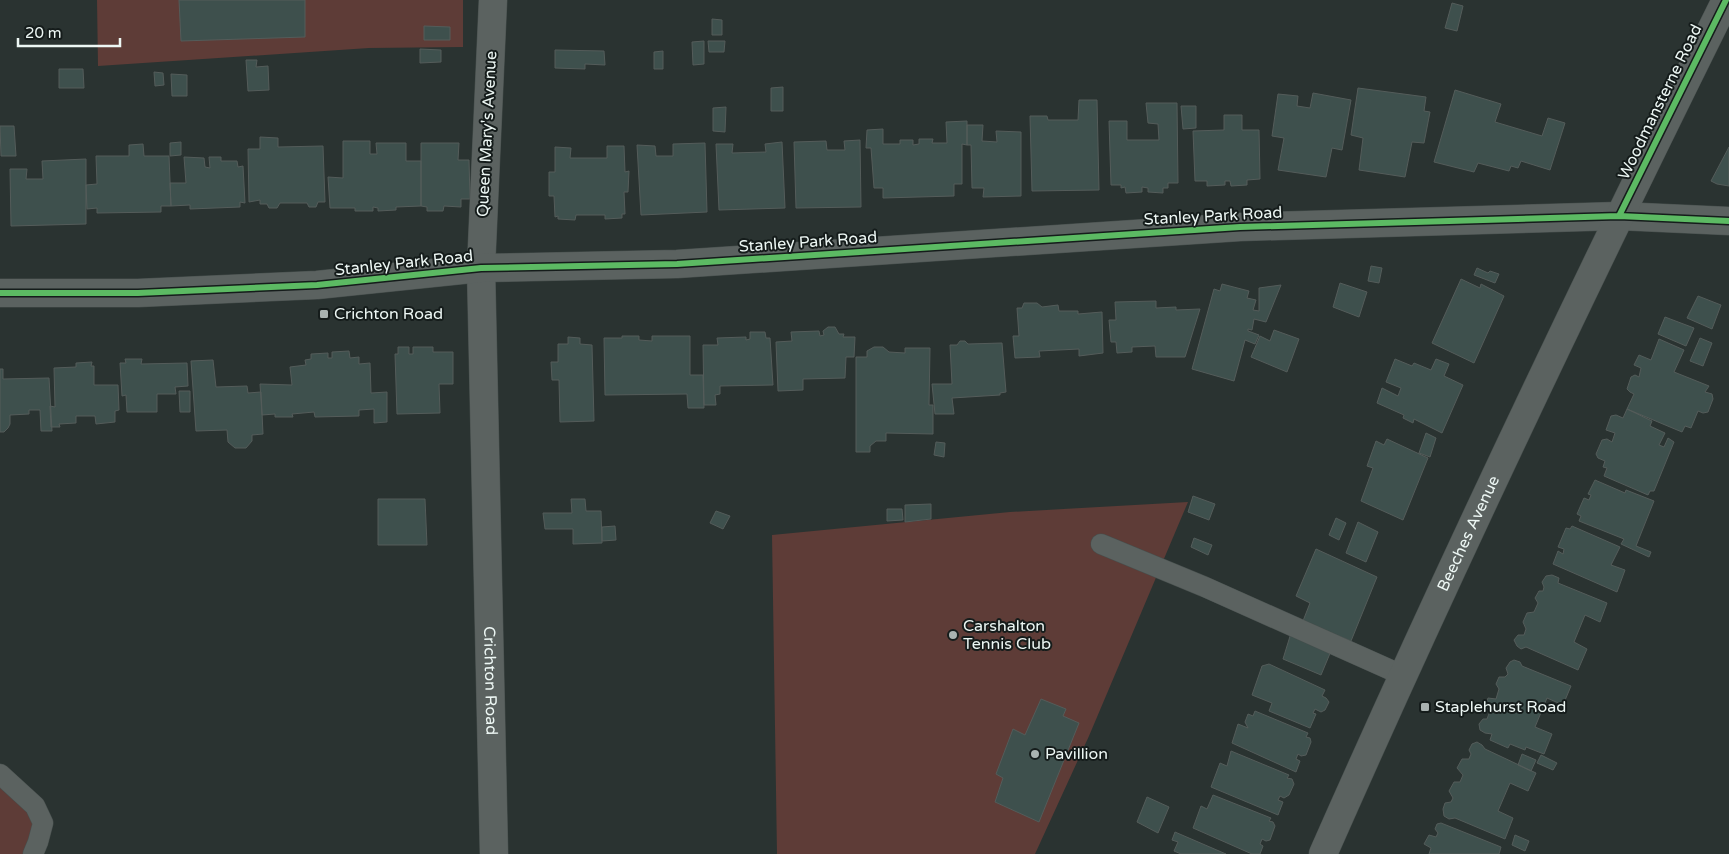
<svg xmlns="http://www.w3.org/2000/svg" width="1729" height="854" viewBox="0 0 1729 854" font-family="'Varela Round',sans-serif">
<rect width="100%" height="100%" fill="#2a3331"/>
<path fill="#5e3c37" d="M97 0H463V47L369 48 98 66Z
M1188 502 1089 736 1035 854H777L772 535 1010 512Z
M0 782 29 807 37 825 28 854H0Z"/>
<path fill="#3e504d" stroke="#545c5a" d="M179 0H305V37L181 41Z
M1452 3 1463 6 1457 31 1445 28Z
M712 19 722 20V35H712Z
M424 26 450 27V40H424Z
M704 41V64L693 65 692 42Z
M708 41H725L724 52H709Z
M420 49 441 50V62L420 63Z
M555 50 604 51 605 65 585 64V69L555 68Z
M663 51V69H654V52Z
M246 60H257L256 67 268 66 269 90 248 91Z
M59 69H83L84 88H59Z
M154 72 163 73 164 85 155 86Z
M171 74 187 75V96H172Z
M783 87V111H771V88Z
M1358 88 1426 97 1424 111 1430 112 1424 143 1412 142 1405 177 1359 170 1363 138 1351 135Z
M1455 90 1501 104 1495 122 1542 136 1548 118 1565 123 1550 170 1521 161 1518 168 1511 166 1509 171 1478 163 1474 172 1434 162Z
M1313 93 1351 100 1342 150 1332 148 1326 177 1278 170 1284 138 1272 136 1278 94 1298 96 1297 106 1310 108Z
M1079 100H1097L1099 190 1032 191 1030 116H1047L1048 120H1078Z
M1146 103H1177L1178 183H1168V188H1163V193L1148 192V188L1142 187V192L1126 193 1125 187 1121 188V185H1111L1109 121H1127V140H1159L1158 124 1148 123Z
M1181 106H1196V128L1183 129Z
M726 107 725 132 713 131V108Z
M1224 115H1242V130H1259L1260 179 1247 180V185L1231 186 1230 181H1225V185L1207 186V181H1195L1193 131 1224 130Z
M967 121V145L962 144V184H954V196L883 198V188H874L871 148H866L867 130 883 129V144H900V140H913V145L919 144V139H933L932 143H947L946 122Z
M967 125H983L982 141 997 142 996 131 1021 132V196L983 197 984 188H972L971 145H967Z
M0 126H14L16 156H1Z
M260 137 278 138V147L323 146 325 202H318L316 207H309L307 203H280L277 208H269L267 204H260V200L249 202 248 149H260Z
M860 140 861 207 796 208 794 142 826 141 827 150H845L844 141Z
M343 141H370V154H377L376 143H406V161H421V206L396 207V210L378 211V208L373 207V211H355V208H330L328 177 343 178Z
M181 142V155L170 156V143Z
M782 142 785 208 719 210 716 144H733L732 153 766 152 765 144Z
M421 143H459L458 160H469L470 199H461V207L444 206 443 211H427V207L421 206Z
M705 143 707 212 641 215 637 145 655 146 656 156H673V144Z
M143 144 144 156H169L171 206H161V212L97 213V208L87 209 86 185 97 184 96 156H129V145Z
M607 146H624L625 172 629 171 628 192H624L625 214H622V218L605 219V215H576L575 220 558 219V216L555 217 554 196H549V172H555V147L571 148 570 158H607Z
M1729 147V186L1717 184 1711 181Z
M184 157 204 158 205 167 210 168 209 157H221V161H237L238 167 243 166 245 203 240 202V207L190 209V205L171 206 170 183H186Z
M86 159V224L11 226 10 169H27L26 179H43L42 161Z
M1371 266 1382 268 1379 283 1368 281Z
M1477 268 1488 273 1490 271 1499 274 1495 283 1474 275Z
M1461 279 1480 288 1481 284 1504 296 1474 363 1432 343Z
M1340 283 1367 292 1359 317 1333 307Z
M1222 284 1249 291 1247 298 1256 300 1253 310 1259 311V288L1281 285 1266 322 1254 319 1252 330 1248 329V331L1259 335 1255 344 1245 340 1234 381 1192 369 1214 289 1220 291Z
M1698 296 1721 305 1712 329 1687 318Z
M1156 301V308L1176 307V310L1200 309 1185 357H1156L1155 346 1132 347V352L1117 353 1116 342H1111L1109 320H1116L1115 302Z
M1024 303H1037L1042 307 1058 305 1059 311H1078V314L1102 312 1103 353 1079 356V349L1039 351 1040 357 1015 358 1013 336H1019L1017 308H1022Z
M1665 317 1694 328 1686 346 1658 334Z
M828 327H835L839 334H844L843 337H855L854 357H846L845 378 803 379V390L778 391 776 342 792 341 791 332 819 331 820 336 824 335 823 331Z
M1274 330 1299 339 1287 372 1251 357 1260 336 1270 341Z
M750 332H765L766 338H770L773 385 720 386V394L715 395 716 405H704L703 345H718L717 338 746 337V340L750 339Z
M622 336H639V340L652 341V336H690V375H703L704 408H688L687 394 605 395 604 338H622Z
M568 337 580 338V344L592 345 594 421 560 422 559 380H552L551 362H558V344H568Z
M1700 338 1712 343 1703 366 1690 361Z
M1659 339 1684 350 1674 372 1709 386 1705 392 1712 394 1713 399 1708 412 1703 413 1698 411 1691 428 1685 426 1682 432 1627 409 1634 394 1630 392 1627 389 1631 377 1635 375 1639 377 1641 368 1634 365 1639 355 1651 360Z
M960 341H965L968 344 1002 343 1006 392 1000 393V395L952 398 954 414H935L932 384H952L950 345H957Z
M398 347H409V354H413V347H433V352H453V384H439L440 413 397 414 395 354H398Z
M874 347H883L889 352 905 353V348H930L929 405H933V434L886 433V441H876L870 446V452H856V357H867V351Z
M349 351 350 358 359 357V364L370 363 371 393 387 392V422L374 423V409L359 410V416L315 417 314 412 292 414 293 417H275V414L262 415 260 384 292 385 290 367 306 365 305 360 311 359V354L328 353V358H332V352Z
M125 359H142L141 364 187 363 188 386 175 387 176 394H157V412H127L126 395 122 396 120 363H126Z
M1395 359 1412 366 1414 363 1431 370 1436 359 1449 364 1444 376 1463 385 1442 433 1414 419 1413 423 1403 418 1404 415 1377 403 1382 388 1398 396 1401 388 1386 382Z
M213 360 216 387 247 386 248 393 261 392 263 434 252 435V441L246 448H235L228 442 227 430 196 431 191 361Z
M92 362 91 366H94V385H118L119 410 115 411V422L96 424 95 416H76V423L59 424 60 427H51L50 406 55 407 54 368 76 367V363Z
M0 369H3V379L49 378 52 431H41L40 410H29V414L10 415V424L8 428 4 432H0Z
M179 391H190V412H180Z
M1627 409 1652 421 1650 426 1665 433 1659 445 1664 447 1668 438 1674 442 1654 491H1650L1648 495 1604 476 1607 468 1603 467 1605 461 1598 458 1596 454 1602 440 1607 439 1612 442 1615 433 1606 430 1611 416 1616 415 1623 418Z
M1426 433 1436 438 1430 457 1419 453Z
M1387 439 1428 458 1403 520 1361 501 1373 468 1367 466 1376 441 1384 445Z
M936 442 945 443 944 457 934 455Z
M1595 480 1625 493 1626 490 1654 501 1636 546 1651 552 1649 557 1621 544 1624 539 1579 521 1581 516 1577 514 1584 498 1589 500 1591 495 1588 494Z
M1193 496 1215 504 1209 520 1188 512Z
M378 499H425L427 545H378Z
M571 499H585L586 511H601L602 543 573 544V529H545L543 513H572Z
M931 504V519L905 522V505Z
M887 509H902L903 520 887 521Z
M716 511 730 516 723 529 710 523Z
M1336 518 1346 523 1339 540 1329 535Z
M1358 522 1378 532 1366 562 1346 553Z
M615 526 616 540 602 541V527Z
M1572 526 1620 547 1611 565 1625 570 1617 592 1553 564 1558 551 1563 554 1564 549 1558 547 1566 528 1570 529Z
M1194 538 1212 545 1208 555 1191 547Z
M1316 549 1377 577 1351 641 1303 621 1310 603 1296 596Z
M1552 575 1559 578 1558 583 1607 603 1600 622 1585 615 1574 642 1587 649 1578 670 1526 647 1521 649 1517 646 1514 640 1518 635H1524L1526 629 1523 622 1527 613 1534 612 1538 603 1535 598 1539 591H1543L1544 587 1542 582 1546 576Z
M1291 633 1331 651 1321 675 1283 659Z
M1514 660 1520 662 1522 666 1571 686 1563 705 1547 698 1535 727 1552 734 1544 754 1526 747 1525 750 1510 744 1508 748 1490 740 1492 734 1485 733 1480 730 1479 724 1483 719H1487L1490 711 1485 706 1488 698 1496 699 1499 689 1496 684 1499 677H1505L1508 674 1506 668 1510 662Z
M1269 664 1325 690 1322 696 1326 698 1329 702 1325 710 1321 712 1315 709 1313 713 1316 714 1310 728 1269 711 1272 703 1252 695 1262 666Z
M1041 699 1066 709 1063 716 1079 723 1039 822 995 802 1003 778 996 774 1013 729 1025 735Z
M1255 711 1308 733 1306 737 1310 738 1311 742 1306 755 1301 756 1298 754 1296 759 1300 761 1296 772 1232 743 1238 724 1248 728 1245 722 1248 714 1253 716Z
M1477 742 1482 745 1485 749 1536 773 1528 791 1510 783 1498 811 1513 818 1505 839 1455 818 1449 819 1444 816 1443 809 1445 803 1451 802 1453 798 1449 791 1454 782H1460L1463 775 1457 768 1462 759H1469L1471 754 1469 750 1472 744Z
M1231 751 1289 775 1287 778 1292 779 1294 784 1289 795 1284 798 1280 796 1278 800 1283 802 1278 815 1211 787 1220 763 1227 766Z
M1522 754 1536 760 1531 771 1518 765Z
M1541 755 1557 763 1553 770 1537 763Z
M1213 795 1271 818 1269 821 1273 822 1275 826 1270 840 1266 841 1262 839 1260 844 1263 846 1260 854H1252L1193 828 1201 806 1207 809Z
M1147 797 1169 807 1158 833 1137 822Z
M1441 823 1501 847 1499 854H1429L1431 848 1424 844 1429 835 1436 837 1438 833 1435 829 1437 824Z
M1175 832 1226 854H1181L1174 851 1178 842 1172 840Z
M1515 835 1529 841 1525 851 1512 845Z"/>
<g fill="none" stroke-linecap="round" stroke-linejoin="round">
<defs>
<path id="lane" d="M1101 544 1205 587 1402 675
M0 774 35 806 43 823 38 842 33 854"/>
<g id="street">
<path id="s1" d="M493 0 481 268 494 854"/>
</g>
<g id="secondary">
<path d="M0 293H138L317 285 481 268 677 264 1240 227 1619 216 1729 221"/>
<path id="s2" d="M1323 854C1450 566 1586 282 1726 0"/>
</g>
</defs>
<use href="#lane" stroke="#474f4d" stroke-width="21"/>
<use href="#street" stroke="#474f4d" stroke-width="29"/>
<use href="#secondary" stroke="#474f4d" stroke-width="29"/>
<use href="#lane" stroke="#5b6260" stroke-width="20"/>
<use href="#street" stroke="#5b6260" stroke-width="28"/>
<use href="#secondary" stroke="#5b6260" stroke-width="28"/>
<defs>
<path id="cycleway" d="M1619 216 1726 0
M0 293H138L317 285 481 268 677 264 1240 227 1619 216 1729 221"/>
</defs>
<use href="#cycleway" stroke="#151c1b" stroke-width="9"/>
<use href="#cycleway" stroke="#5cba63" stroke-width="6"/>
</g>
<g fill="#a9b2b0" stroke="#151c1b" stroke-width="2">
<rect x="319" y="309" width="10" height="10" rx="2.5"/>
<circle cx="953" cy="635" r="5"/>
<rect x="1420" y="702" width="10" height="10" rx="2.5"/>
<circle cx="1035" cy="754" r="5"/>
</g>
<g text-anchor="middle" dominant-baseline="central" stroke-width="4" stroke-linejoin="round" paint-order="stroke">
<g font-size="16" fill="#edf7f4" stroke="#151c1b">
<text transform="translate(1660 102) rotate(-64)">Woodmansterne Road</text>
<text transform="translate(487 134) rotate(-87)">Queen Mary's Avenue</text>
<text transform="translate(1213 216) rotate(-3)">Stanley Park Road</text>
<text transform="translate(808 242) rotate(-4)">Stanley Park Road</text>
<text transform="translate(404 263) rotate(-6)">Stanley Park Road</text>
<text stroke="none"><textPath href="#s2" startOffset="352">Beeches Avenue</textPath></text>
<text stroke="none"><textPath href="#s1" startOffset="681">Crichton Road</textPath></text>
</g>
<g font-size="16" fill="#edf7f4" stroke="#151c1b" text-anchor="start">
<text x="334" y="314">Crichton Road</text>
<text x="963" y="626">Carshalton<tspan x="963" dy="18">Tennis Club</tspan></text>
<text x="1435" y="707">Staplehurst Road</text>
<text x="1045" y="754">Pavillion</text>
</g>
</g>
<path d="M18 38v8h102v-8" fill="none" stroke="#edf7f4" stroke-width="2.5"/>
<text x="25" y="38" font-size="15" fill="#edf7f4" stroke="#151c1b" stroke-width="4" paint-order="stroke">20 m</text>
</svg>
